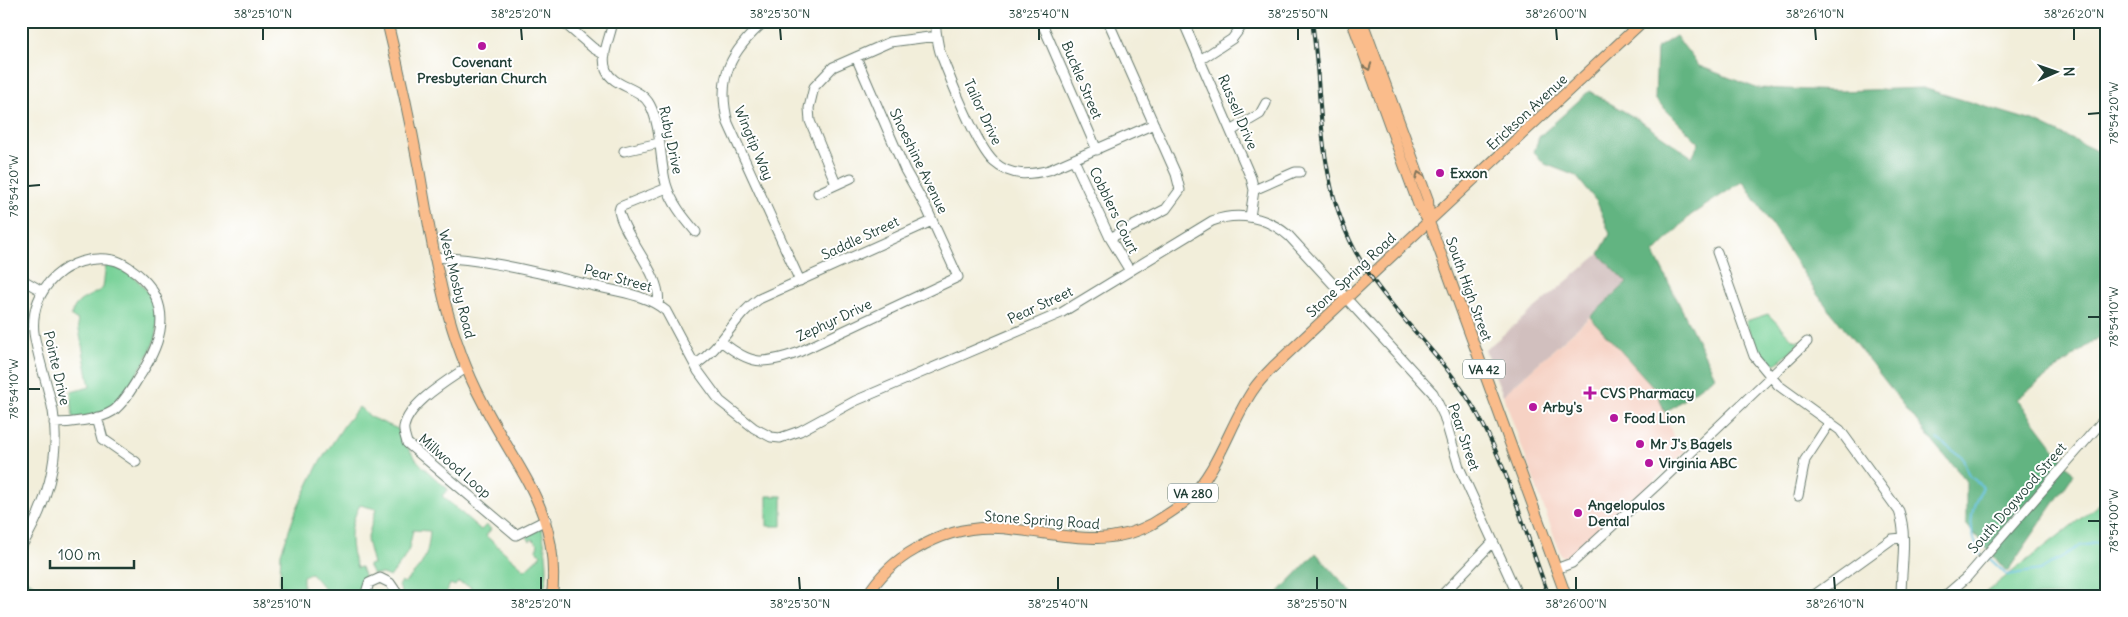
<svg xmlns="http://www.w3.org/2000/svg" width="2128" height="617" viewBox="0 0 2128 617" font-family="Delius,sans-serif">
<rect width="100%" height="100%" fill="#fff"/>
<filter id="ink" filterUnits="userSpaceOnUse"><feTurbulence type="fractalNoise" baseFrequency=".02" numOctaves="2"/><feDisplacementMap in="SourceGraphic" scale="10" xChannelSelector="R" yChannelSelector="G"/><feConvolveMatrix kernelMatrix="1 2 1 2 8 2 1 2 1" color-interpolation-filters="sRGB"/></filter>
<filter id="wash" filterUnits="userSpaceOnUse"><feTurbulence type="fractalNoise" baseFrequency=".0096" numOctaves="4" result="noise"/><feDisplacementMap in="SourceGraphic" scale="20" xChannelSelector="R" yChannelSelector="G"/><feGaussianBlur stdDeviation="1.12" result="paint"/><feColorMatrix in="noise" values="0 0 0 0 0 0 0 0 0 0 0 0 0 0 0 0 0 1.4 0 .05"/><feComposite in="paint" operator="in"/></filter>
<g filter="url(#wash)">
<rect width="100%" height="100%" fill="#f2eeda"/>
<path fill="#f6d2c4" d="M1590 317 1657 391 1673 436 1685 452 1569 557 1565 558 1561 555 1503 395Z"/>
<path fill="#d1bfbe" d="M1599 254 1627 283 1503 395 1485 350Z"/>
<path fill="#79d299" stroke="#4c8866" d="M106 264C141 272 163 303 155 338 152 351 143 364 136 375 129 387 122 400 110 408 99 415 86 416 73 418L71 392 90 387 77 319 71 317C74 298 90 298 103 288Z
M1768 314 1793 340 1801 341C1794 347 1783 361 1774 364 1759 368 1749 331 1746 321Z
M359 407 372 418 398 429C410 457 425 470 448 489L442 496 481 530 486 525 491 529 486 536 525 570 541 555 536 550 538 545 532 539 530 541 526 536 537 527 542 529C545 549 552 576 541 594L514 589 500 593 498 596H467L471 587 458 582 455 586 450 584 445 596H403L399 586 402 581 404 583C423 565 428 558 430 531L413 530 409 549 403 560 390 577 382 574H373L368 565 373 564 367 540 376 509 360 505C348 526 349 547 357 568L361 567 365 578 361 589 347 595H330L311 573 303 576V587L306 596H279L281 553 297 508 318 465 345 424Z
M767 496H782V526H767Z
M2107 498V596H1981Z
M21 576 43 591 40 596H21Z"/>
<path fill="#62b481" stroke="#40785a" d="M1676 36 1699 66 1756 88 1840 91 1923 88 2036 122 2107 156V331L2017 399 2074 474 2007 572 1966 524V480L1937 447 1817 294 1743 181 1691 215 1654 253 1715 376 1665 413 1657 391 1590 317 1627 283 1599 254 1610 234 1597 202 1576 176 1545 164 1534 152 1539 137 1589 91 1637 119 1692 157 1699 143 1655 99 1657 48Z
M1316 553 1355 596H1275Z"/>
<g fill="none" stroke-linecap="round" stroke-linejoin="round">
<path stroke="#61bfdf" stroke-width="2" d="M1937 439 1962 457 1970 476 1983 487C1969 510 1967 531 1981 554
M1989 558 2007 575 2040 570 2080 546 2107 541"/>
</g>
</g>
<g filter="url(#ink)">
<g fill="none" stroke-linecap="round" stroke-linejoin="round">
<defs>
<path id="minor" d="M562 21 593 48 605 55
M613 21C611 36 600 55 606 70 614 88 640 86 650 105 662 128 659 159 666 184 671 202 684 218 696 232
M765 21C731 51 716 77 728 123L800 281
M935 21C936 31 937 42 940 52 949 76 977 147 994 162 1011 177 1030 175 1049 170L1154 124
M1041 21 1097 150
M1108 21 1176 174 1180 190 1166 209 1110 238
M1183 21 1251 178 1254 190 1250 217
M1200 60 1232 39 1241 27
M1231 131 1260 114 1266 103
M624 151 659 143
M1074 160 1110 238 1130 271
M836 184 810 121 809 108 814 87 833 67 890 42 937 36
M1254 190 1295 172H1300
M818 193 851 178
M1717 252 1754 356 1778 385 1840 430 1899 511C1908 536 1901 569 1901 596
M434 257C487 259 535 272 586 284 612 291 645 293 666 311L698 371 720 401 754 428 771 437 780 438 800 431 855 401 1061 313 1212 221C1239 211 1267 217 1289 236L1433 393 1444 416 1459 467 1518 596
M21 279 42 291
M658 305C664 277 624 238 619 211L620 207 625 205 667 188
M722 342C751 365 762 365 797 353L958 277 927 209 905 170 856 57
M695 365C724 346 733 317 759 299L932 221
M466 368C447 381 409 403 404 427 403 432 406 438 407 443L516 535 546 520
M97 417 103 439 136 462
M1798 496 1805 460 1830 422
M21 547C46 507 61 458 53 411 48 385 38 360 34 333 29 288 68 252 113 260 123 262 135 271 142 278 173 308 161 343 141 374 133 386 125 402 113 411 99 420 71 423 54 423
M1556 569 1572 563 1658 484 1807 342
M365 596 369 583 380 578 390 583 399 596
M1441 596 1492 543
M1813 596 1892 539 1902 538
M1945 596 1967 577 2107 416"/>
<path id="major" d="M387 21C399 70 410 120 419 169 433 249 444 329 482 401 517 471 561 511 552 596
M1352 21 1419 206 1429 222 1435 238 1566 596
M1362 21 1428 200 1429 219
M867 596C879 576 896 560 916 549 941 534 970 526 999 528 1051 531 1103 551 1152 524 1165 516 1179 508 1189 498 1219 469 1230 424 1253 390 1258 382 1266 374 1273 367L1643 21"/>
</defs>
<use href="#minor" stroke="#697b6e" stroke-width="11"/>
<use href="#major" stroke="#697b6e" stroke-width="12"/>
<use href="#minor" stroke="#fff" stroke-width="9"/>
<use href="#major" stroke="#fabc8b" stroke-width="10"/>
<defs>
<path id="rail" d="M1312 21C1322 87 1317 156 1341 219 1369 297 1427 334 1469 400 1506 458 1524 531 1549 596"/>
</defs>
<use href="#rail" stroke="#1f3d34" stroke-width="4"/>
<use href="#rail" stroke="#fff" stroke-width="2" stroke-dasharray="5.5" stroke-linecap="butt"/>
</g>
<defs><path id="oneway-chevron" d="M-2-3.5L2.5 0L-2 3.5" fill="none" stroke-width="1.6" stroke-linecap="round" stroke-linejoin="round" transform="scale(1.25)"/></defs>
<g stroke="#82765b">
<use href="#oneway-chevron" transform="translate(1368 67) rotate(70)"/>
<use href="#oneway-chevron" transform="translate(1419 175) rotate(-110)"/>
</g>
</g>
<path fill="none" stroke="#1f3d34" stroke-width="2" d="M263 28V40M521 28 522 40M780 28 781 40M1039 28V40M1298 28V40M1556 28 1557 40M1815 28 1816 40M2074 28V40M2088 114 2100 113M28 186 40 185M2088 317H2100M28 389H40M2088 521H2100M282 577V590M541 577V590M799 577 800 590M1058 577V590M1317 577V590M1576 577V590M1834 577 1835 590"/>
<g fill="#b5179e" stroke="#fff" stroke-width="2">
<circle cx="482" cy="46" r="5"/>
<circle cx="1440" cy="173" r="5"/>
<path d="M1587.5 385.5h5v5h5v5h-5v5h-5v-5h-5v-5h5z"/>
<circle cx="1533" cy="407" r="5"/>
<circle cx="1614" cy="418" r="5"/>
<circle cx="1640" cy="444" r="5"/>
<circle cx="1649" cy="463" r="5"/>
<circle cx="1578" cy="513" r="5"/>
</g>
<g text-anchor="middle" dominant-baseline="central" stroke-width="4" stroke-linejoin="round" paint-order="stroke">
<g fill="#fff" stroke="#627771" stroke-width="1">
<rect x="1463" y="359.5" width="42" height="19" rx="4"/>
<rect x="1168" y="483.5" width="50" height="19" rx="4"/>
</g>
<g font-size="12" font-weight="bold" fill="#1f3d34">
<text x="1484" y="369">VA 42</text>
<text x="1193" y="493">VA 280</text>
</g>
<g font-size="14" font-weight="bold" fill="#1f3d34" stroke="#fff" text-anchor="start">
<text x="482" y="62" text-anchor="middle">Covenant<tspan x="482" dy="16">Presbyterian Church</tspan></text>
<text x="1450" y="173">Exxon</text>
<text x="1600" y="393">CVS Pharmacy</text>
<text x="1543" y="407">Arby's</text>
<text x="1624" y="418">Food Lion</text>
<text x="1650" y="444">Mr J's Bagels</text>
<text x="1659" y="463">Virginia ABC</text>
<text x="1588" y="505">Angelopulos<tspan x="1588" dy="16">Dental</tspan></text>
</g>
<g font-size="14" fill="#1f3d34" stroke="#fff">
<text transform="translate(1082 80) rotate(67)">Buckle Street</text>
<text transform="translate(983 112) rotate(65)">Tailor Drive</text>
<text transform="translate(1238 112) rotate(67)">Russell Drive</text>
<text transform="translate(1527 112) rotate(-43)">Erickson Avenue</text>
<text transform="translate(671 140) rotate(78)">Ruby Drive</text>
<text transform="translate(754 143) rotate(67)">Wingtip Way</text>
<text transform="translate(919 161) rotate(64)">Shoeshine Avenue</text>
<text transform="translate(1114 210) rotate(64)">Cobblers Court</text>
<text transform="translate(860 238) rotate(-25)">Saddle Street</text>
<text transform="translate(1351 275) rotate(-43)">Stone Spring Road</text>
<text transform="translate(618 278) rotate(15)">Pear Street</text>
<text transform="translate(457 284) rotate(76)">West Mosby Road</text>
<text transform="translate(1469 289) rotate(70)">South High Street</text>
<text transform="translate(1040 305) rotate(-25)">Pear Street</text>
<text transform="translate(834 320) rotate(-25)">Zephyr Drive</text>
<text transform="translate(57 368) rotate(77)">Pointe Drive</text>
<text transform="translate(1464 437) rotate(71)">Pear Street</text>
<text transform="translate(455 466) rotate(41)">Millwood Loop</text>
<text transform="translate(2017 498) rotate(-49)">South Dogwood Street</text>
<text transform="translate(1042 520) rotate(4)">Stone Spring Road</text>
</g>
</g>
<rect width="2128" height="617" fill="none" stroke="#fff" stroke-width="55"/>
<g transform="translate(2056 72) rotate(88)" stroke="#ffffff" stroke-width="4" paint-order="stroke">
<path d="M0-4L9 19L0 12L-9 19Z" fill="#1f3d34"/>
<text y="-8" font-size="14" font-weight="bold" text-anchor="middle" fill="#1f3d34">N</text>
</g>
<path d="M50 560v8h84v-8" fill="none" stroke="#1f3d34" stroke-width="2.5"/>
<text x="58" y="560" font-size="15" fill="#1f3d34" stroke="#ffffff" stroke-width="4" paint-order="stroke">100 m</text>
<rect x="28" y="28" width="2072" height="562" fill="none" stroke="#1f3d34" stroke-width="2"/>
<g font-size="12" text-anchor="middle" fill="#1f3d34">
<text x="263" y="18">38°25'10"N</text>
<text x="521" y="18">38°25'20"N</text>
<text x="780" y="18">38°25'30"N</text>
<text x="1039" y="18">38°25'40"N</text>
<text x="1298" y="18">38°25'50"N</text>
<text x="1556" y="18">38°26'00"N</text>
<text x="1815" y="18">38°26'10"N</text>
<text x="2074" y="18">38°26'20"N</text>
<text transform="translate(2114 113) rotate(-90)" y="4">78°54'20"W</text>
<text transform="translate(14 186) rotate(-90)" y="4">78°54'20"W</text>
<text transform="translate(2114 317) rotate(-90)" y="4">78°54'10"W</text>
<text transform="translate(14 389) rotate(-90)" y="4">78°54'10"W</text>
<text transform="translate(2114 521) rotate(-90)" y="4">78°54'00"W</text>
<text x="282" y="608">38°25'10"N</text>
<text x="541" y="608">38°25'20"N</text>
<text x="800" y="608">38°25'30"N</text>
<text x="1058" y="608">38°25'40"N</text>
<text x="1317" y="608">38°25'50"N</text>
<text x="1576" y="608">38°26'00"N</text>
<text x="1835" y="608">38°26'10"N</text>
</g>
</svg>
